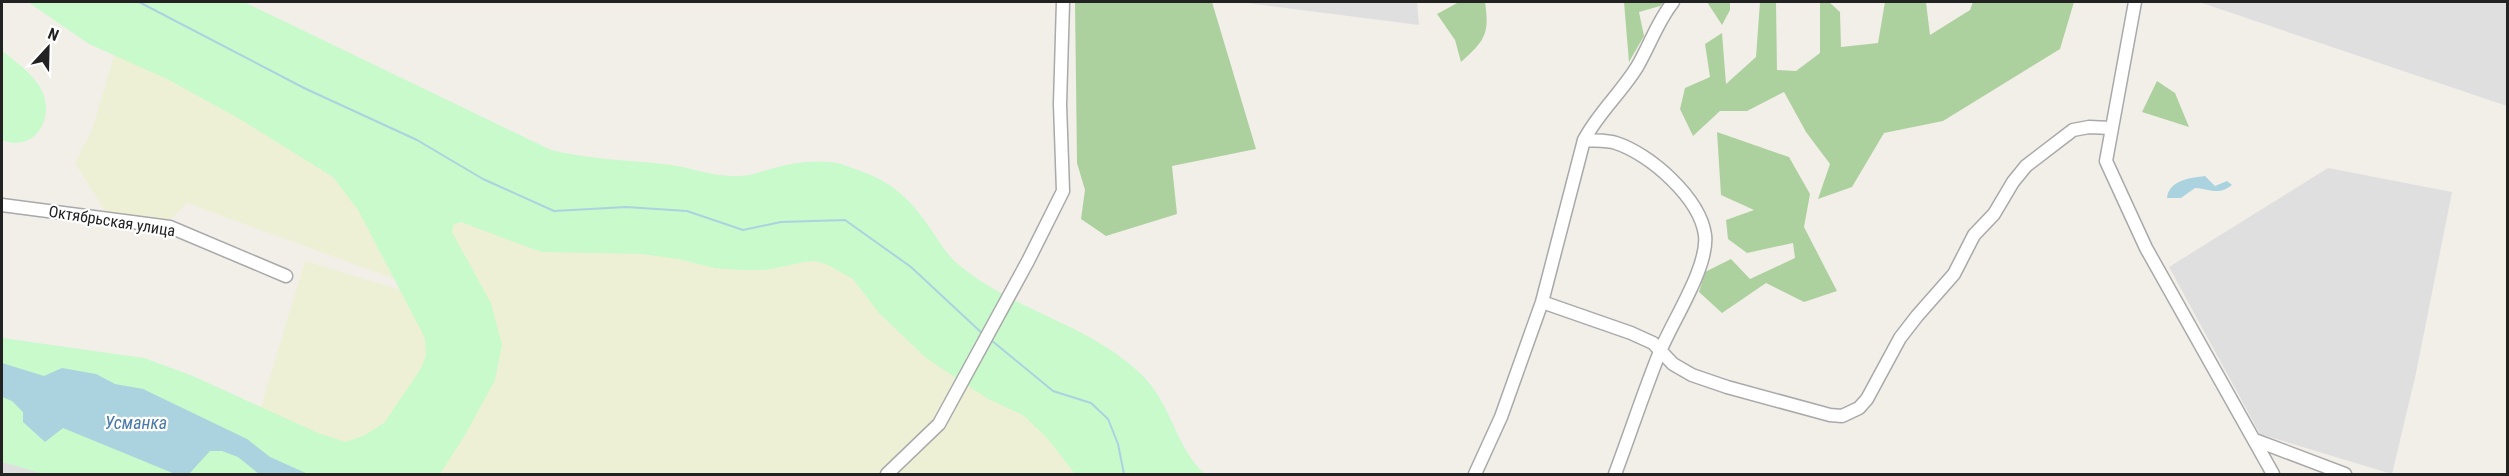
<svg xmlns="http://www.w3.org/2000/svg" width="2509" height="476" viewBox="0 0 2509 476" font-family="'Roboto Condensed',sans-serif">
<rect width="100%" height="100%" fill="#f2efe9"/>
<path fill="#e0dfdf" d="M1239 2H1417L1419 25Z
M2199 2H2507V106Z
M2328 168 2452 192 2416 373 2392 474 2260 434 2169 267Z
M2 453 95 474H2Z"/>
<path fill="#eef0d5" d="M135 37 370 155 408 284 187 203 171 219 107 214 75 163 92 130 114 56Z
M398 183 804 239 1087 429 1079 474H394L482 358Z
M305 261 424 297 456 331 366 470 257 420Z"/>
<path fill="#add19e" d="M1075 2H1212L1256 149 1172 166 1177 214 1106 236 1081 219 1085 190 1077 163Z
M1459 2H1485C1490 35 1484 41 1461 62L1455 40 1437 14Z
M1624 2H1664L1660 6 1639 12 1644 36 1629 62Z
M1707 2H1730V10L1722 25Z
M1760 2H1776L1777 70 1796 71 1820 53V2H1829L1840 12 1841 47 1878 43 1885 2H1926L1930 35 1970 10 1973 2H2074L2060 49 1943 121 1884 133 1852 187 1818 199 1830 164 1806 132 1784 92 1747 111H1720L1693 136 1680 109 1685 88 1710 77 1705 44 1722 33 1726 84 1756 57Z
M2157 81 2175 93 2189 127 2142 112Z
M1717 132 1789 157 1810 194 1804 227 1837 291 1804 302 1766 283 1722 313 1699 292 1705 272 1731 259 1750 279 1795 258 1793 243 1747 253 1728 239 1726 220 1754 210 1721 195Z"/>
<path fill="#c8facc" d="M28 2H244L551 150C591 160 632 160 672 165 695 169 716 177 739 176 751 176 763 171 774 168 795 162 815 160 837 163 844 164 851 168 858 170 894 183 909 198 930 228 939 241 946 254 958 264 1013 311 1091 324 1143 376 1173 407 1175 447 1205 474H1075L1047 438 1023 415 988 399 926 358 879 313 853 279 826 264 815 261 804 262 766 270H742L714 268 678 259 642 254 541 252 461 222 453 225 452 232 491 303 502 345 495 380 465 435 440 474H44L2 462V338L144 358 193 376 318 433 346 442 365 435 384 423 420 370 426 356 425 338 358 210 333 177 238 118 167 79 89 44Z
M2 51C16 62 34 74 42 91 55 119 34 153 2 140Z"/>
<path fill="#aad3df" d="M2205 176 2215 186 2227 181 2232 185C2218 196 2211 189 2195 188L2181 198H2167C2169 180 2190 178 2205 176Z
M2 363 44 376 62 368 96 374 115 384 143 389 247 439 270 457 308 474H259L238 457 222 451H210L189 474H175L63 428 45 442 23 422V412L12 401 2 397Z"/>
<g fill="none" stroke-linecap="round" stroke-linejoin="round">
<path stroke="#aad3df" stroke-width="2" d="M139 2 304 88 417 140 483 179 554 211 626 207 687 211 743 230 781 222 845 220 911 267 984 335
M991 340 1053 391 1091 403 1108 419 1118 444 1124 474"/>
<defs>
<path id="minor" d="M2135 2 2106 161 2146 248 2273 474
M1584 140C1594 141 1607 140 1616 143 1650 154 1700 198 1705 235 1709 267 1671 323 1659 354 1643 394 1630 434 1615 474
M2 205 170 227 286 276
M1542 302 1631 333 1653 343 1673 364 1692 375 1727 387 1830 415 1842 416 1859 408 1867 399 1900 338 1917 316 1954 274 1974 235 1994 214 2013 182 2026 166 2073 130 2089 127 2111 128
M2255 440 2345 474
M887 474 939 424 1028 261 1063 191 1060 104 1063 2
M1475 474 1501 417 1542 302 1584 140C1598 113 1621 93 1637 67 1650 45 1657 22 1673 2"/>
</defs>
<use href="#minor" stroke="#a9a9a9" stroke-width="15"/>
<use href="#minor" stroke="#fff" stroke-width="12"/>
</g>
<g text-anchor="middle" dominant-baseline="central" stroke-width="4.5" stroke-linejoin="round" paint-order="stroke">
<g font-size="16" fill="#222" stroke="#fff">
<text transform="translate(112 221) rotate(9)">Октябрьская улица</text>
</g>
<g font-size="18" font-style="italic" fill="#4a7aab" stroke="#fff">
<text x="136" y="422">Усманка</text>
</g>
</g>
<rect width="2509" height="476" fill="none" stroke="#222222" stroke-width="6"/>
<g transform="translate(48 48) rotate(22)" stroke="#ffffff" stroke-width="4.5" paint-order="stroke">
<path d="M0-4.5L10 22L0 15L-10 22Z" fill="#222222"/>
<text y="-9" font-size="16" font-weight="bold" text-anchor="middle" fill="#222222">N</text>
</g>
</svg>
